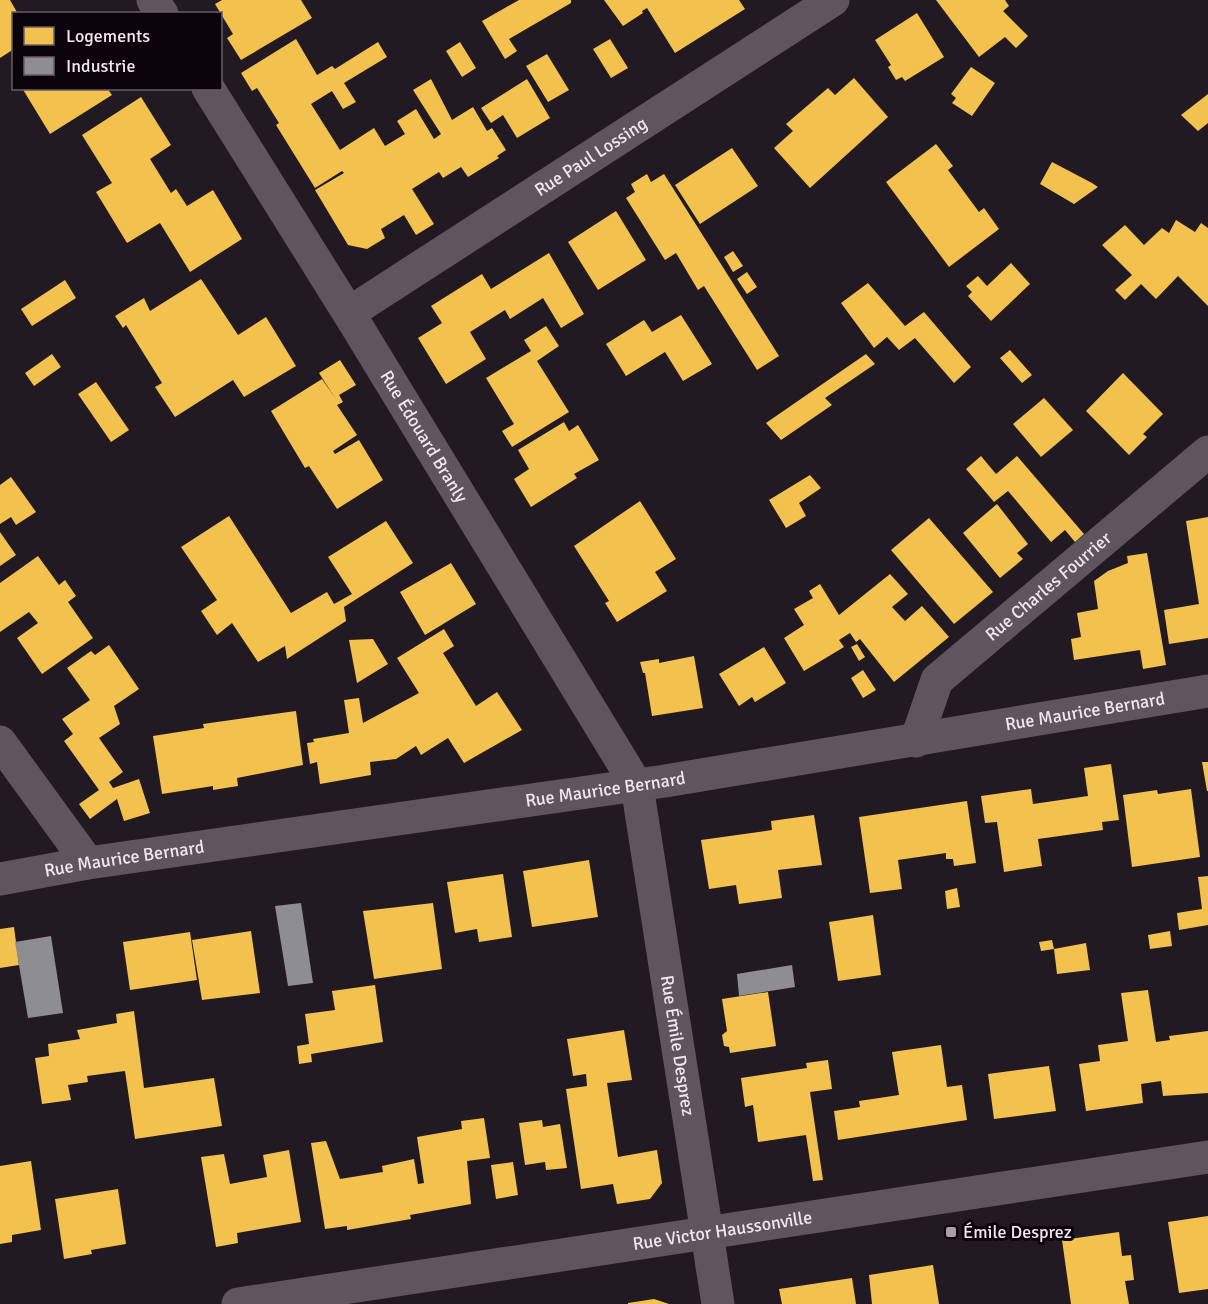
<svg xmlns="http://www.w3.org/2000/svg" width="1208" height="1304" viewBox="0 0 1208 1304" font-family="Signika,sans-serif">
<rect width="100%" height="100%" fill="#221a22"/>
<path fill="#f2c14e" d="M0 0H10L18 14H14V49L0 58Z
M222 0H301L312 18 241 60 227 38 233 34 215 4Z
M519 0H571V3L509 39 517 51 505 59 482 21Z
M604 0H739L745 9 675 53 647 8 642 11 643 13 623 26Z
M936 0H1005L1009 6 1003 11 1028 36 1016 48 1005 37 979 57Z
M917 13 944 57 905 81 902 77 896 80 888 67 891 65 875 40Z
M296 39 317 75 332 66 335 69 378 42 387 57 344 83 356 102 343 109 332 91 311 104 340 150 374 128 385 146 405 134 397 121 416 109 434 139 441 134 413 90 431 79 452 120 473 107 487 131 492 128 506 150 497 156 499 158 468 177 461 167 443 178 439 172 412 189 434 224 416 235 404 215 381 229 385 238 367 249 348 245 315 190 344 173 342 171 315 188 276 125 279 123 257 88 252 91 241 73Z
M610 39 628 68 611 78 593 49Z
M460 42 476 68 462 77 446 51Z
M547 54 569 90 548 102 526 66Z
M971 67 995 83 972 116 952 103 956 98 951 94Z
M854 78 888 117 810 188 774 148 793 131 786 124 828 88 835 95Z
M527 79 550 118 517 138 503 115 491 123 481 108Z
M22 88H107L112 95 50 134Z
M1208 94V123L1198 131 1181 115Z
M141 97 171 145 150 159 171 193 176 189 187 206 213 190 242 239 190 272 160 223 127 243 96 192 112 183 82 135Z
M936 144 953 166 948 170 979 212 984 208 999 229 949 267 886 182Z
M732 148 758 186 700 224 675 185Z
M1052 162 1092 183 1098 187 1074 204 1040 184Z
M647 174 651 182 664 174 779 356 757 370 704 286 698 290 676 253 665 260 626 198 635 192 631 184Z
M616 211 646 260 598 290 568 242Z
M1176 220 1195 232 1201 223 1208 228V306L1178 276 1156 299 1141 284 1125 300 1115 290 1132 275 1102 245 1125 225 1144 245 1162 228 1169 233Z
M733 251 743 266 733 272 724 257Z
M549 253 584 314 561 328 543 298 510 319 505 310 470 332 486 359 446 384 418 338 442 323 431 306 482 274 491 289Z
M1011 263 1030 284 991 321 968 296 972 292 966 286 978 276 987 286Z
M747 272 757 287 747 294 737 279Z
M201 279 238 335 266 317 296 366 244 397 233 380 175 417 155 387 162 383 126 325 123 328 115 316 144 298 150 311Z
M65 280 76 298 32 326 21 309Z
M868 283 905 326 924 312 971 367 954 383 915 338 899 350 887 337 874 348 841 303Z
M681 315 712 364 683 381 665 352 626 376 606 344 644 320 652 332Z
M546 326 559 346 537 361 569 412 512 447 502 431 514 424 486 378 531 351 524 340Z
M1010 350 1032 375 1022 383 1000 358Z
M52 354 61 367 34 386 25 373Z
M866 354 875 364 825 398 832 405 781 440 766 423Z
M340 360 356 385 339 395 343 402 337 405 357 435 333 451 335 454 359 440 383 480 337 509 309 466 305 468 271 411 322 379 335 398 319 373Z
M1123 373 1163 414 1143 434 1147 437 1129 455 1086 411Z
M96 382 129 430 111 442 78 394Z
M1044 398 1073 430 1041 457 1013 424Z
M564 422 569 431 578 425 599 460 574 474 577 478 531 507 514 479 529 469 518 450Z
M981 456 996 474 1017 456 1084 534 1075 542 1065 530 1051 542 1008 491 994 502 966 469Z
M810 475 821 488 799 503 806 516 786 528 769 500Z
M11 477 36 512 16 525 11 517 0 524V485Z
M640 501 676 559 655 572 667 591 617 622 605 603 609 601 574 546Z
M997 504 1028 544 1017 553 1023 559 1000 578 963 533Z
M229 516 291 613 327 592 334 604 352 594 328 557 386 521 413 563 344 607 346 621 287 659 285 646 258 662 232 623 217 635 201 611 217 600 181 547Z
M1208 517V638L1169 644 1164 610 1199 604 1186 521Z
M929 518 993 592 954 624 891 550Z
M0 532 16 555 0 566Z
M1147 553 1166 665 1143 669 1140 650 1074 660 1071 639 1081 637 1077 613 1098 609 1094 581 1108 571 1128 563 1127 556Z
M38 556 59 585 65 580 76 596 68 602 93 638 42 674 17 638 38 623 29 612 0 632V583Z
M451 563 476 604 425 635 400 592Z
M890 574 908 594 892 607 905 621 922 606 949 637 894 682 860 639 856 642 850 633 839 640 844 647 804 671 784 638 804 625 794 609 813 598 809 591 820 584 839 615Z
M444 629 454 646 443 653 476 706 497 692 522 730 464 763 448 738 421 755 416 746 396 759 370 762 371 775 320 784 317 762 310 764 307 743 314 742 313 739 349 733 344 700 359 698 363 723 419 693 397 658Z
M373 639 388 664 357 683 349 640Z
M857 644 865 657 859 661 851 647Z
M109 645 139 689 114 706 120 724 99 738 123 772 109 782 113 788 139 779 150 813 124 821 117 799 90 819 79 804 99 790 64 741 73 734 62 719 90 700 67 668 91 651 95 655Z
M764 647 786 683 755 702 752 697 739 706 719 674Z
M694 656 703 708 652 716 645 673H643L640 662 659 659V663Z
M863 670 876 690 863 698 851 678Z
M296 711 303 765 237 778 238 786 213 790V786L162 794 153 736 204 728 203 724Z
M1202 762H1208V791H1207Z
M1111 764 1119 820 1102 822 1103 830 1038 839 1042 866 1004 872 997 822 985 823 981 796 1031 789 1033 804 1088 796 1084 768Z
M1191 789 1200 857 1132 867 1123 795 1157 790 1158 794Z
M967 801 976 863 954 866 953 859H946V853L898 860 902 889 870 893 859 817Z
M814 815 822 865 778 870 782 898 739 904 736 885 709 889 701 840 772 830 771 821Z
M589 860 598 917 532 927 523 871Z
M503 874 512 937 479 942 477 929 455 933 447 882Z
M1208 876V925L1179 930 1177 913 1202 909 1198 877Z
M957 888 960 907 947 909 945 891Z
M433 903 442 969 374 979 363 911Z
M873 915 881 975 838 981 829 922Z
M14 927 19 965 0 968V929Z
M251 931 260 993 202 1000 192 940Z
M1170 931 1172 946 1150 949 1148 935Z
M190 932 197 980 130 990 123 942Z
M1052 940 1054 949 1086 943 1090 970 1057 974 1054 949 1041 951 1039 942Z
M375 985 383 1042 311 1054 312 1062 299 1064 297 1046 309 1044 305 1014 335 1010 332 991Z
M1148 990 1156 1042 1170 1040 1169 1036 1208 1031V1093L1163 1096 1161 1081 1141 1084 1143 1103 1086 1111 1079 1064 1100 1061 1098 1045 1128 1041 1121 993Z
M768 992 776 1046 730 1053 729 1047 724 1046 722 1035 727 1031 722 999Z
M134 1011 144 1088 214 1078 222 1126 135 1139 125 1071 87 1076 88 1082 68 1085 71 1100 42 1104 35 1058 49 1056 48 1044 80 1039 77 1030 117 1023 116 1014Z
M624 1030 632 1080 607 1083 618 1157 657 1150 662 1183 650 1199 617 1204 613 1184 581 1189 566 1089 587 1086 586 1074 573 1076 567 1039Z
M941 1045 947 1087 962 1085 967 1120 838 1140 834 1111 860 1107 859 1101 899 1095 892 1052Z
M828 1060 832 1089 810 1092 823 1180 813 1181 806 1135 758 1142 753 1105 745 1107 741 1078 807 1068 806 1063Z
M1049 1066 1056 1111 994 1119 988 1074Z
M484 1118 490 1158 467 1161 471 1204 410 1215 411 1219 347 1230V1226L325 1229 311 1143 326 1141 340 1179 383 1172 382 1166 414 1159 418 1184 424 1183 417 1137 462 1129 461 1121Z
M542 1120 543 1127 560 1124 567 1168 546 1170 545 1162 525 1165 519 1123Z
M289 1150 301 1222 237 1233 238 1243 216 1247 201 1157 224 1154 230 1184 267 1177 263 1155Z
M31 1161 41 1230 12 1235V1242L0 1244V1166Z
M513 1162 518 1195 496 1199 491 1165Z
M118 1189 126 1244 91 1250 92 1254 64 1259 55 1199Z
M1208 1216V1289L1179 1293 1168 1222Z
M1119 1232 1122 1256 1131 1255 1134 1280 1125 1281 1129 1304H1071L1062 1240Z
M933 1265 939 1304H872L869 1275Z
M852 1278 856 1304H782L779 1289Z
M654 1299 669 1304H628V1303Z"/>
<path fill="#8d8d92" d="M301 903 313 983 288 986 275 906Z
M51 936 63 1013 28 1018 15 942Z
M792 965 795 987 739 996 737 974Z"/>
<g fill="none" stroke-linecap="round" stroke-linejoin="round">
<g stroke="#5e555d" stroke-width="33">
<path d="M153 0 162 14"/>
<path id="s1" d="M208 88 356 325 637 786 718 1304"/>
<path id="s2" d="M349 313 833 0"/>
<path id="s3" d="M916 741 937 680 1208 452"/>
<path d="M0 742 88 863"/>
<path id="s4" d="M0 879 88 863 665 781 1208 691"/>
<path id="s5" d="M238 1304 1208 1157"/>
</g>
</g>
<rect fill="#a99fa9" stroke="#0b050b" stroke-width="2" x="945" y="1226" width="12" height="12" rx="3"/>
<g text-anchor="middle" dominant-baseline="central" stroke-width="6" stroke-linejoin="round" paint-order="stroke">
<g font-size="18" fill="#f2e7f1" stroke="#0b050b">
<text stroke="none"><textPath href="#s2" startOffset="288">Rue Paul Lossing</textPath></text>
<text stroke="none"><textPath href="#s1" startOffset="410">Rue Édouard Branly</textPath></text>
<text stroke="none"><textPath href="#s3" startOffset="210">Rue Charles Fourrier</textPath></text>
<text stroke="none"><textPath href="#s4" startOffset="1098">Rue Maurice Bernard</textPath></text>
<text stroke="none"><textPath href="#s4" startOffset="612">Rue Maurice Bernard</textPath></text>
<text stroke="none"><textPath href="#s4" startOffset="126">Rue Maurice Bernard</textPath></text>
<text stroke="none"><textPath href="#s1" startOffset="1082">Rue Émile Desprez</textPath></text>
<text stroke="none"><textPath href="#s5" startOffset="490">Rue Victor Haussonville</textPath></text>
</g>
<g font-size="18" fill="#f2e7f1" stroke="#0b050b" text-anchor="start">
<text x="963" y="1232">Émile Desprez</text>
</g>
</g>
<rect x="12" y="12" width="210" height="78" fill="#0b050b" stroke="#675f67" stroke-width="1.5"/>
<rect x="24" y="27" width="30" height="18" fill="#f2c14e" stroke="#675f67" stroke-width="1.5"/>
<text x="66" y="42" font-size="18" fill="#f2e7f1">Logements</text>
<rect x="24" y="57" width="30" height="18" fill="#8d8d92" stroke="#675f67" stroke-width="1.5"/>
<text x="66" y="72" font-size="18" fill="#f2e7f1">Industrie</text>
</svg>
